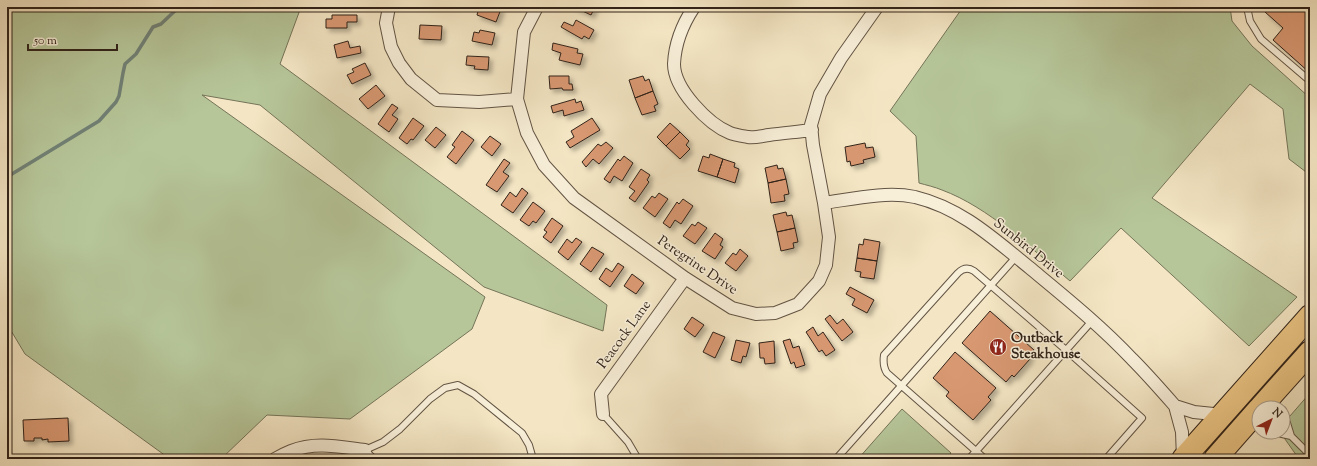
<svg xmlns="http://www.w3.org/2000/svg" width="1317" height="466" viewBox="0 0 1317 466" font-family="'Sorts Mill Goudy',serif">
<defs>
<filter id="shadow"><feDropShadow dx="3.5" dy="3.5" stdDeviation="2" flood-color="#0004"/></filter>
</defs>
<rect width="100%" height="100%" fill="#f4e6c4"/>
<filter id="stains"><feTurbulence type="fractalNoise" baseFrequency=".005" numOctaves="4"/><feColorMatrix values="0 0 0 0 .2 0 0 0 0 .09 0 0 0 0 .02 0 0 0 .5 -.17"/></filter>
<radialGradient id="worn" r=".72"><stop offset=".6" stop-color="#630" stop-opacity="0"/><stop offset="1" stop-color="#630" stop-opacity=".3"/></radialGradient>
<path fill="#b6c699" stroke="#747459" d="M7 7H301L280 64 607 305 603 331 484 287 260 105 202 95 485 297 472 329 350 419 267 415 221 459H170L25 354 7 324Z
M963 7H1230L1232 21 1252 46 1310 98V175L1289 159 1283 109 1250 84 1152 198 1297 297 1249 346 1121 228 1070 281C1032 249 988 207 942 190 935 187 926 185 919 183L916 136 890 111Z
M1310 393V459H1299L1280 432H1283V424Z
M902 409 951 453 946 459H858Z"/>
<g fill="none" stroke-linecap="round" stroke-linejoin="round">
<path stroke="#718176" stroke-width="3.5" d="M7 177 99 121 116 102 119 96 123 73 125 64 136 54 153 27 161 24 179 7"/>
</g>
<path fill="#d89872" stroke="#312319" filter="url(#shadow)" d="M479 7H496L501 9 496 22 477 15Z
M574 7H595L591 15Z
M1270 7H1310V73L1273 40 1283 28 1265 12Z
M332 15H357V22H347V28H326V19H332Z
M576 20 594 30 589 39 584 36 582 39 561 27 564 22 573 26Z
M420 25 442 26 441 40 419 39Z
M480 30 495 33 492 45 472 41 474 32 479 33Z
M348 41 350 48 360 46 361 53 337 58 334 45Z
M553 43 578 49 577 53 583 54 580 65 559 60 561 53 552 50Z
M467 56 489 57 488 70 474 69 475 66 466 65Z
M365 63 371 75 352 84 347 75 354 72 352 69Z
M549 76H569V84H572L573 90H563L562 88 550 89Z
M643 76 645 81 649 79 653 91 635 98 629 80Z
M376 85 385 96 368 109 359 99Z
M653 91 658 104 654 106 656 111 642 115 635 98Z
M575 99 576 103 581 101 584 110 564 116 563 110 553 113 551 106Z
M392 104 398 108 392 115 398 119 389 132 378 124Z
M413 118 424 126 413 140 411 139 407 144 399 138Z
M592 118 600 130 570 148 566 142 574 137 571 131Z
M670 123 680 132 666 146 657 137Z
M436 127 446 135 435 148 425 140Z
M462 131 474 140 456 164 447 157 455 147 452 145Z
M680 132 689 141 686 145 690 149 680 159 666 146Z
M490 136 501 144 492 156 481 147Z
M606 142 613 148 599 164 593 159 586 167 582 162 598 144 601 146Z
M865 143 866 148 873 147 875 157 863 160 864 163 851 166 850 161 847 162 845 147Z
M710 154 723 159 717 177 698 171 703 156 709 158Z
M624 156 633 163 622 181 614 176 610 183 604 179 618 159 620 161Z
M504 159 510 163 503 172 509 176 497 192 486 185Z
M723 159 735 163 734 167 739 169 735 183 717 177Z
M777 165 778 169 783 168 786 179 768 183 765 168Z
M641 169 650 175 647 180 649 182 635 202 629 198 635 191 629 187Z
M786 179 789 194 784 195 785 201 771 203 768 183Z
M522 188 528 193 513 213 501 205 510 192 516 197Z
M659 193 668 199 655 217 643 208 652 196 655 198Z
M683 199 693 206 681 224 675 220 670 228 663 223 677 202 679 204Z
M533 202 545 211 536 223 533 221 529 226 520 220Z
M786 212 787 216 792 215 795 228 777 232 773 215Z
M552 218 563 226 551 243 543 237 547 232 544 230Z
M698 222 707 228 695 244 683 236 692 224 695 226Z
M795 228 798 242 793 243 794 248 781 251 777 232Z
M715 233 723 239 720 245 723 247 715 259 702 251Z
M576 238 582 242 568 260 558 252 567 239 572 243Z
M864 239 880 242 877 261 857 258 859 244 863 245Z
M592 247 604 254 591 272 580 264Z
M740 249 748 256 736 271 725 263 733 253 736 255Z
M857 258 877 261 874 279 860 277 861 272 855 271Z
M618 263 624 267 610 287 599 279 606 268 612 272Z
M632 274 644 283 636 294 624 286Z
M850 287 874 300 867 313 852 305 855 299 846 294Z
M990 311 1034 350 1028 358 1030 359 1014 377 1012 375 1006 382 962 343Z
M830 315 837 324 843 319 853 332 842 341 825 319Z
M692 317 704 325 695 337 684 329Z
M813 327 818 336 823 332 835 350 826 356 822 350 819 352 806 332Z
M713 332 725 337 715 358 703 352Z
M790 339 793 348 799 346 805 365 796 368 794 362 791 364 783 341Z
M736 340 750 343 746 357 743 356 741 363 731 360Z
M774 341 775 363 765 364 764 358H760L759 343Z
M955 352 996 388 988 397 991 400 973 420 946 396 949 392 933 378Z
M68 418 69 441 48 442V439L42 440V438H34V441H24L23 420Z"/>
<g fill="none" stroke-linecap="round" stroke-linejoin="round">
<defs>
<path id="lane" d="M1247 7 1250 21 1261 39 1310 81
M603 414 628 442 638 459
M1273 432 1291 436 1283 410
M1291 436 1310 455
M374 459 365 450 383 442 400 429 430 399 445 388 458 385 474 394 522 433 529 445 533 459
M836 459 1016 257
M969 459 1092 321
M985 459 887 373C883 367 883 362 884 355L958 273C963 268 968 267 974 271L1066 350 1142 418 1106 459"/>
<path id="street" d="M389 7 386 23 391 47 399 63 411 79 437 100 479 102 517 99
M537 7 524 32 517 99 527 133 544 165 574 198 685 278 732 308 756 314 775 313 798 304 819 281 826 265 829 237 824 203 813 145 811 125 820 94 841 58 877 7
M694 7C682 25 675 42 674 64 674 89 708 124 730 133 735 135 742 136 748 137 754 138 762 136 769 135 783 133 797 132 812 130
M824 203C852 199 886 191 915 197 961 208 994 239 1030 268 1065 297 1101 326 1132 359 1147 374 1161 390 1175 406
M603 414 601 394 685 278
M275 459C280 456 286 453 291 451 316 441 340 447 365 450
M1183 459 1182 432 1175 406 1194 412 1223 415"/>
<path id="highway" d="M1260 408 1310 352
M1183 459 1310 316
M1215 459 1259 409"/>
</defs>
<use href="#lane" stroke="#625444" stroke-width="8"/>
<use href="#street" stroke="#625444" stroke-width="14"/>
<use href="#highway" stroke="#312319" stroke-width="24"/>
<use href="#lane" stroke="#f8efd9" stroke-width="6"/>
<use href="#street" stroke="#f8efd9" stroke-width="12"/>
<use href="#highway" stroke="#eac382" stroke-width="22"/>
</g>
<defs>
<symbol id="restaurant-disc" viewBox="-11 -11 22 22"><circle r="9.5" fill="#8f2418" stroke="#f8efd9"/><path d="M-5-6h1v4h1v-4h1v4h1v-4h1v5L-1.5 .5V6h-2V.5L-5-1ZM5-6V6H3V1.5H1.5Q1.5-4 5-6Z" fill="#fff"/></symbol>
</defs>
<g fill-rule="evenodd">
<use href="#restaurant-disc" x="988" y="337" width="20" height="20"/>
</g>
<g text-anchor="middle" dominant-baseline="central" stroke-width="3" stroke-linejoin="round" paint-order="stroke">
<g font-size="14" fill="#312319" stroke="#f8efd9">
<text transform="translate(1028 249) rotate(39)">Sunbird Drive</text>
<text transform="translate(697 266) rotate(34)">Peregrine Drive</text>
<text transform="translate(625 335) rotate(-54)">Peacock Lane</text>
</g>
<g font-size="14" font-weight="bold" fill="#312319" stroke="#f8efd9" text-anchor="start">
<text x="1011" y="339">Outback<tspan x="1011" dy="16">Steakhouse</tspan></text>
</g>
</g>
<rect width="1317" height="466" fill="none" stroke="#f4e6c4" stroke-width="24"/>
<rect x="8" y="8" width="1301" height="450" fill="none" stroke="#312319" stroke-width="2"/>
<rect x="12" y="12" width="1293" height="442" fill="none" stroke="#312319"/>
<g transform="translate(1271 420) rotate(42)"><circle r="19" fill="#f8efd9" stroke="#a89d8c"/>
<path d="M0-3L7 15L0 10L-7 15Z" fill="#8f2418"/>
<text y="-6" font-size="11" font-weight="bold" text-anchor="middle" fill="#312319">N</text>
</g>
<path d="M28 44v6h89v-6" fill="none" stroke="#312319" stroke-width="2"/>
<text x="34" y="44" font-size="12" fill="#312319" stroke="#f8efd9" stroke-width="3" paint-order="stroke">50 m</text>
<rect width="100%" height="100%" filter="url(#stains)"/>
<rect width="100%" height="100%" fill="url(#worn)"/>
</svg>
